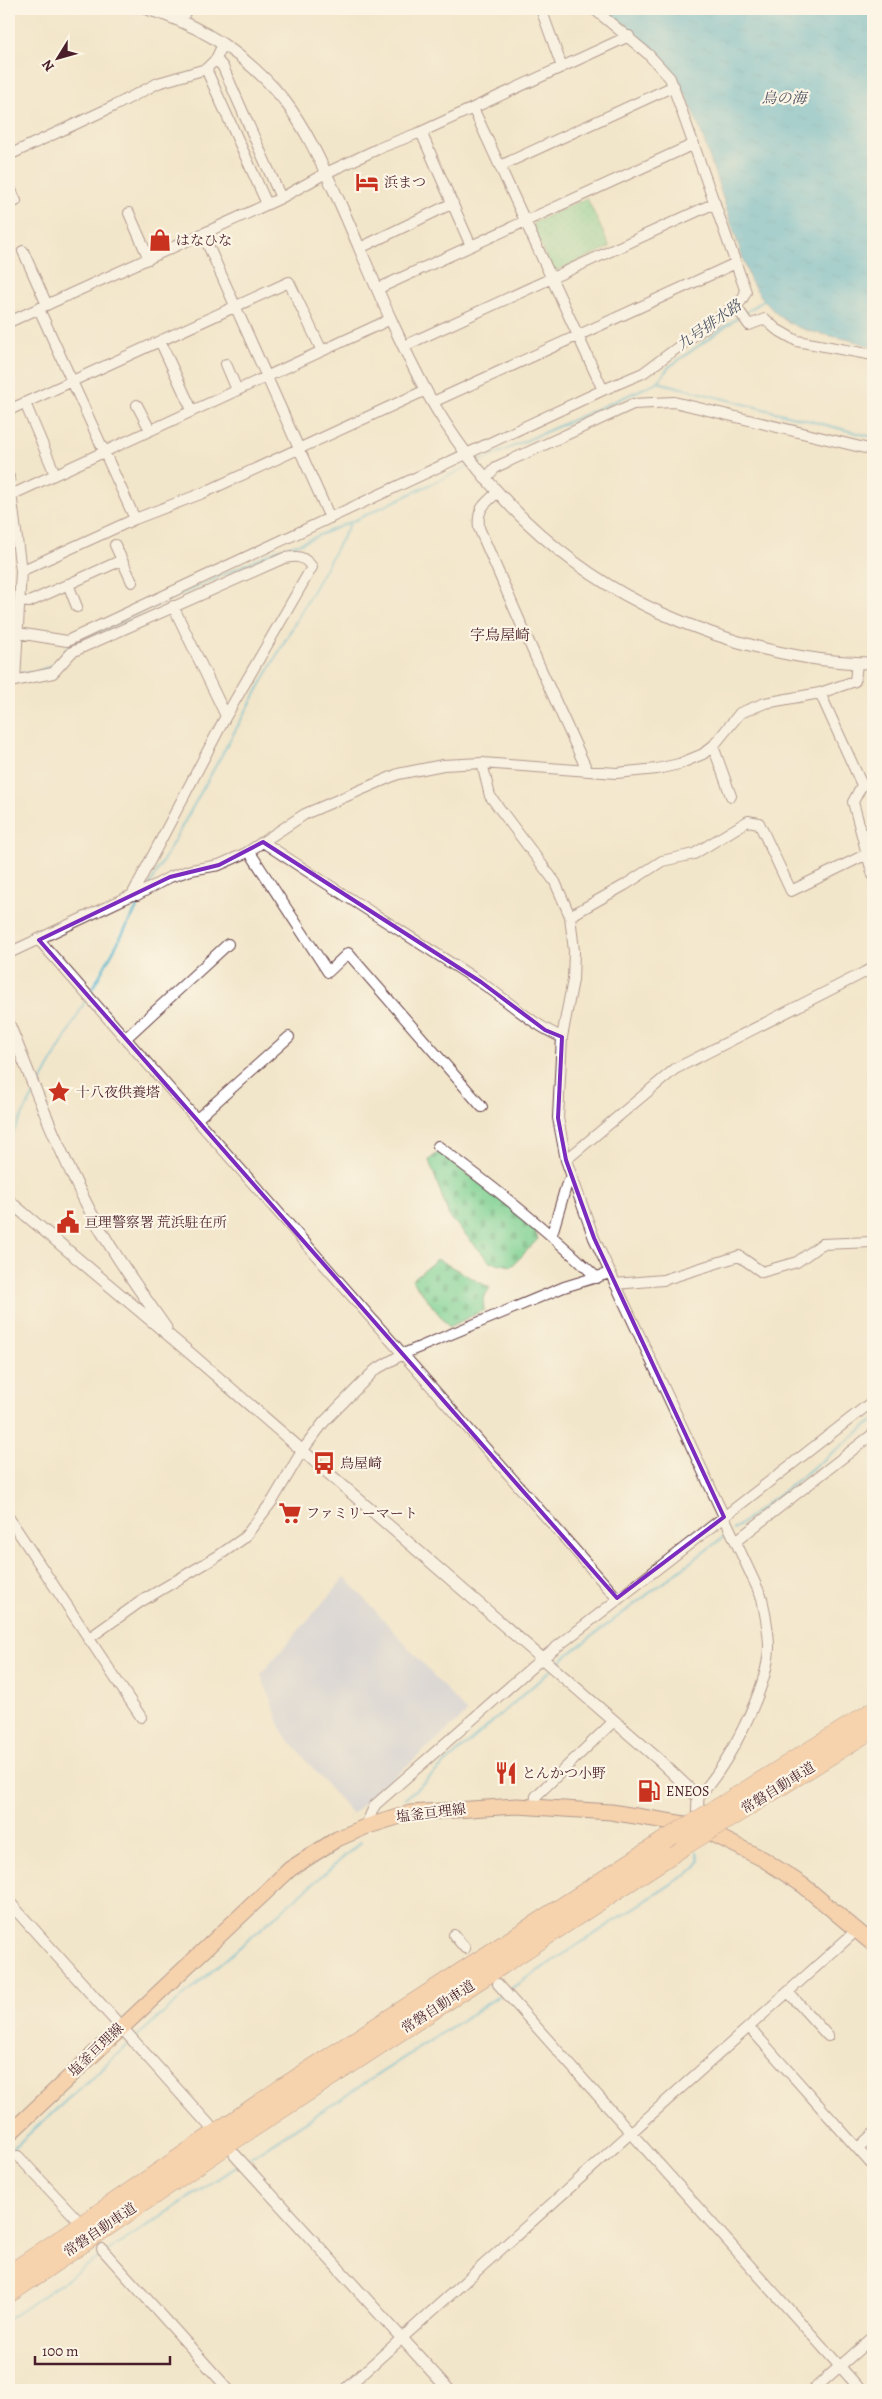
<svg xmlns="http://www.w3.org/2000/svg" width="882" height="2399" viewBox="0 0 882 2399" font-family="Alegreya,'Noto Serif JP',serif">
<defs>
<pattern id="green-dots" width="8" height="8" patternUnits="userSpaceOnUse" patternTransform="scale(1.25)"><rect width="8" height="8" fill="#7cd092"/><path d="M2 2h.1M6 6h.1" fill="none" stroke="#6db27e" stroke-width="1.8" stroke-linecap="round"/></pattern>
<pattern id="cemetery-stones" width="16" height="16" patternUnits="userSpaceOnUse" patternTransform="scale(1.25)"><rect width="16" height="16" fill="#7cd092"/><path d="M2 7V4a2 2 0 0 1 4 0v3zM10 15v-3a2 2 0 0 1 4 0v3z" fill="#6db27e"/></pattern>
<pattern id="water-ripples" width="26" height="14" patternUnits="userSpaceOnUse" patternTransform="scale(1.25)"><rect width="26" height="14" fill="#50b4cf"/><path d="M2 4q2-2 4 0t4 0M15 11q2-2 4 0t4 0" fill="none" stroke="#4492a8"/></pattern>
</defs>
<rect width="100%" height="100%" fill="#fcf5e5"/>
<filter id="ink" filterUnits="userSpaceOnUse"><feTurbulence type="fractalNoise" baseFrequency=".02" numOctaves="2"/><feDisplacementMap in="SourceGraphic" scale="10" xChannelSelector="R" yChannelSelector="G"/><feConvolveMatrix kernelMatrix="1 2 1 2 8 2 1 2 1" color-interpolation-filters="sRGB"/></filter>
<filter id="wash" filterUnits="userSpaceOnUse"><feTurbulence type="fractalNoise" baseFrequency=".0096" numOctaves="4" result="noise"/><feDisplacementMap in="SourceGraphic" scale="20" xChannelSelector="R" yChannelSelector="G"/><feGaussianBlur stdDeviation="1.12" result="paint"/><feColorMatrix in="noise" values="0 0 0 0 0 0 0 0 0 0 0 0 0 0 0 0 0 1.4 0 .05"/><feComposite in="paint" operator="in"/></filter>
<g filter="url(#wash)">
<rect width="100%" height="100%" fill="#f2e6ca"/>
<path fill="#bcc3de" d="M345 1577 467 1713 352 1814 283 1733 261 1674Z"/>
<path fill="url(#green-dots)" stroke="#63785e" d="M587 198 610 247 556 271 552 269 532 227 535 222Z"/>
<path fill="url(#cemetery-stones)" stroke="#63785e" d="M439 1152 533 1224 538 1239 512 1266 490 1262 449 1216 429 1160Z
M437 1259 490 1288 483 1298 484 1310 449 1327 412 1280Z"/>
<path fill="url(#water-ripples)" stroke="#4d6a7d" d="M603 9H873V347C813 326 789 343 750 280L701 132 687 97 660 58Z"/>
<g fill="none" stroke-linecap="round" stroke-linejoin="round">
<path stroke="#50b4cf" stroke-width="2.5" d="M744 314 764 300
M658 382 873 437
M478 462 658 382 669 367 740 316
M60 658 69 646 277 550 301 543 350 522
M18 673H34L55 664
M150 884 351 522 471 465
M90 993 144 895
M38 1087 87 998
M9 1140 34 1094
M733 1530 873 1421
M555 1666 575 1649 729 1533
M406 1798 551 1670
M507 1991 696 1868 699 1860 697 1852
M135 2038 361 1842
M9 2152 131 2042
M245 2161 502 1994
M107 2252 240 2164
M9 2319 102 2255"/>
</g>
</g>
<g filter="url(#ink)">
<g fill="none" stroke-linecap="round" stroke-linejoin="round">
<defs>
<path id="minor" d="M541 9 562 67
M182 22 186 9
M216 59 223 67 281 198
M206 69 267 204
M473 108 603 390
M421 132 471 246
M9 155 114 106 158 83 206 69 216 59 223 44
M500 166 674 86
M9 186 16 201
M129 213 149 259
M203 234 330 518
M360 248 453 203
M23 251 47 305
M377 289 694 144
M735 305 749 325 765 319 776 329 797 341 873 355
M39 309 135 519
M9 322 281 198 326 173 382 147 421 132 629 36
M160 341 192 410
M404 346 715 203
M226 364 237 390
M433 402 736 263
M25 403 55 474
M137 405 150 430
M9 410 289 282 322 351
M9 477 21 571 15 681
M485 479 496 467 633 404 674 402 873 450
M498 492C483 505 477 509 479 528L539 665 587 770
M11 495 391 319
M115 545 132 582
M21 571 135 519 203 493 426 390
M68 584 77 607
M19 601 29 602 122 560
M173 606 226 716
M18 633 67 641 603 390 643 373 741 301 746 292 670 78 648 54 594 9
M9 682 53 673 72 652 284 558C297 556 303 555 312 567L226 716 132 895
M713 746 731 796
M482 763 490 796 555 882 570 916 574 951 573 980 562 1037 558 1118 566 1160 594 1238 762 1598C765 1614 769 1631 769 1647 768 1689 727 1767 698 1797
M263 842C335 890 408 935 480 982 508 1000 532 1025 562 1037
M249 851 328 972 348 953 482 1107
M867 854 873 875
M570 916 625 885 662 861 694 854 748 821 759 823 791 891 867 854 853 802 862 785 820 693
M39 940 617 1598
M9 953 132 895H137L170 877 191 870 219 865 246 853 305 814 398 774 443 765 482 763 616 773 657 769 679 764 703 754 714 745 740 713 765 703 820 693 855 681 857 663
M126 1038 228 944
M197 1119 289 1037
M438 1146C494 1187 547 1229 597 1278
M566 1160 675 1069 873 968
M552 1234 566 1186 572 1177
M615 1284 663 1280 739 1256 762 1272 797 1262 822 1244 873 1242
M9 1518 141 1717
M736 1541 873 1434
M88 1639 140 1602 218 1556 244 1538 273 1500 302 1451 324 1422 375 1370 403 1354 564 1287 610 1273
M535 1806 536 1796 614 1721
M365 1827 375 1805 540 1660 873 1401
M454 1935 465 1948
M498 1984 861 2390
M788 1992 828 2036
M749 2027 873 2166
M858 2148 873 2134
M18 2156 76 2218
M102 2249 229 2390
M344 2390 857 1930
M813 2390 873 2337"/>
<path id="tertiary" d="M147 9C201 25 248 56 284 100 307 130 323 167 339 201 367 264 393 330 426 391 480 488 560 567 661 613 725 642 802 663 873 663
M9 1024C34 1086 58 1149 89 1209 111 1251 139 1289 166 1328
M9 1201 191 1354 658 1759 698 1797 697 1823
M9 1902 209 2125
M235 2155 449 2390"/>
<path id="primary" d="M9 2134 290 1869 337 1839 365 1827 410 1813 517 1806 611 1812 697 1826 763 1859 804 1886 873 1944"/>
<path id="motorway" d="M735 1797 873 1711
M743 1810 873 1729
M9 2274 283 2087 665 1840
M9 2294 236 2139 686 1845"/>
</defs>
<use href="#minor" stroke="#633d43" stroke-width="12"/>
<use href="#tertiary" stroke="#633d43" stroke-width="13"/>
<use href="#primary" stroke="#633d43" stroke-width="17"/>
<use href="#motorway" stroke="#633d43" stroke-width="19"/>
<use href="#minor" stroke="#fff" stroke-width="10"/>
<use href="#tertiary" stroke="#fff" stroke-width="11"/>
<use href="#primary" stroke="#fabb8b" stroke-width="15"/>
<use href="#motorway" stroke="#fabb8b" stroke-width="18"/>
<defs>
<path id="motorway-bridge" d="M665 1840 735 1797
M686 1845 743 1810"/>
</defs>
<use href="#motorway-bridge" stroke="#633d43" stroke-width="19" stroke-linecap="butt"/>
<use href="#motorway-bridge" stroke="#fabb8b" stroke-width="18"/>
</g>
</g>
<path d="M0 0H882V2399H0ZM263 842 481 982 545 1030 562 1037 558 1118 566 1160 594 1238 724 1517 617 1598 39 940 170 877 219 865Z" fill="#f2e6ca" fill-opacity=".55" fill-rule="evenodd"/>
<path fill="none" stroke="#7b2cbf" stroke-width="4" stroke-linejoin="round" d="M263 842 481 982 545 1030 562 1037 558 1118 566 1160 594 1238 724 1517 617 1598 39 940 170 877 219 865Z"/>
<defs>
<symbol id="hotel-bare" viewBox="-9 -9 18 18"><path d="M-6-4.5h1.5V1H6V5H4.5V3h-9V5H-6ZM-4 0a1.8 1.8 0 1 1 3.6 0ZM.5 0V-2.5h3Q6-2.5 6 0Z" fill="#c8321e" stroke="#fcf5e5" stroke-width="2.5" paint-order="stroke"/></symbol>
<symbol id="shop-bare" viewBox="-9 -9 18 18"><path d="M-5-2.5h2.3a2.7 3.5 0 0 1 5.4 0H5L5.5 6h-11ZM-1.5-2.5h3a1.5 2.3 0 0 0-3 0Z" fill="#c8321e" stroke="#fcf5e5" stroke-width="2.5" paint-order="stroke"/></symbol>
<symbol id="sight-bare" viewBox="-9 -9 18 18"><path d="M0-6L1.8-2.2L6-1.7L2.9 1.2L3.7 5.4L0 3.3L-3.7 5.4L-2.9 1.2L-6-1.7L-1.8-2.2Z" fill="#c8321e" stroke="#fcf5e5" stroke-width="2.5" paint-order="stroke"/></symbol>
<symbol id="civic-bare" viewBox="-9 -9 18 18"><path d="M-.6-6.5H3V-4.5H.6V-3L4-1V1h2V6H-6V1h2V-1L-.6-3ZM-1.2 2.5V6h2.4V2.5Z" fill="#c8321e" stroke="#fcf5e5" stroke-width="2.5" paint-order="stroke"/></symbol>
<symbol id="bus-bare" viewBox="-9 -9 18 18"><path d="M-5-6H5V4H4V6H2V4H-2V6H-4V4H-5ZM-3.5-4V0h7V-4ZM-3.5 1.2v1.5H-2V1.2ZM2 1.2v1.5H3.5V1.2Z" fill="#c8321e" stroke="#fcf5e5" stroke-width="2.5" paint-order="stroke"/></symbol>
<symbol id="supermarket-bare" viewBox="-9 -9 18 18"><path d="M-6-5.5h2.5l.6 2H6L4.5 2H-2.5L-4.4-4H-6ZM-1.5 3.2a1.3 1.3 0 1 0 .1 0ZM3 3.2a1.3 1.3 0 1 0 .1 0Z" fill="#c8321e" stroke="#fcf5e5" stroke-width="2.5" paint-order="stroke"/></symbol>
<symbol id="restaurant-bare" viewBox="-9 -9 18 18"><path d="M-5-6h1v4h1v-4h1v4h1v-4h1v5L-1.5 .5V6h-2V.5L-5-1ZM5-6V6H3V1.5H1.5Q1.5-4 5-6Z" fill="#c8321e" stroke="#fcf5e5" stroke-width="2.5" paint-order="stroke"/></symbol>
<symbol id="fuel-bare" viewBox="-9 -9 18 18"><path d="M-5.5-6h7V0h2V4h1.3V-2.5L3-4.5l.8-.8L6-3V5H2.5V1h-1V6h-7ZM-4.2-4.7v3.2H.2V-4.7Z" fill="#c8321e" stroke="#fcf5e5" stroke-width="2.5" paint-order="stroke"/></symbol>
</defs>
<g fill-rule="evenodd">
<use href="#hotel-bare" x="351" y="166" width="32" height="32"/>
<use href="#shop-bare" x="144" y="224" width="32" height="32"/>
<use href="#sight-bare" x="43" y="1076" width="32" height="32"/>
<use href="#civic-bare" x="52" y="1206" width="32" height="32"/>
<use href="#bus-bare" x="308" y="1447" width="32" height="32"/>
<use href="#supermarket-bare" x="274" y="1497" width="32" height="32"/>
<use href="#restaurant-bare" x="490" y="1757" width="32" height="32"/>
<use href="#fuel-bare" x="633" y="1775" width="32" height="32"/>
</g>
<g text-anchor="middle" dominant-baseline="central" stroke-width="4.5" stroke-linejoin="round" paint-order="stroke">
<g font-size="14" fill="#4a1f2b" stroke="#fcf5e5" text-anchor="start">
<text x="384" y="182">浜まつ</text>
<text x="176" y="240">はなひな</text>
<text x="76" y="1092">十八夜供養塔</text>
<text x="84" y="1222">亘理警察署 荒浜駐在所</text>
<text x="340" y="1463">鳥屋崎</text>
<text x="306" y="1513">ファミリーマート</text>
<text x="522" y="1773">とんかつ小野</text>
<text x="666" y="1791">ENEOS</text>
</g>
<g font-size="14" fill="#4a1f2b" stroke="#fcf5e5">
<text transform="translate(778 1788) rotate(-32)">常磐自動車道</text>
<text transform="translate(431 1813) rotate(-7)">塩釜亘理線</text>
<text transform="translate(438 2007) rotate(-33)">常磐自動車道</text>
<text transform="translate(96 2050) rotate(-44)">塩釜亘理線</text>
<text transform="translate(100 2230) rotate(-34)">常磐自動車道</text>
</g>
<g font-size="15" font-style="italic" fill="#4c5364" stroke="#fcf5e5">
<text x="784" y="98">鳥の海</text>
<text transform="translate(709 325) rotate(-35)">九号排水路</text>
</g>
<g font-size="15" fill="#4a1f2b" stroke="#fcf5e5">
<text x="500" y="635">字鳥屋崎</text>
</g>
</g>
<rect width="882" height="2399" fill="none" stroke="#fcf5e5" stroke-width="30"/>
<g transform="translate(58 58) rotate(233)" stroke="#fcf5e5" stroke-width="4" paint-order="stroke">
<path d="M0-4L9 19L0 12L-9 19Z" fill="#4a1f2b"/>
<text y="-8" font-size="14" font-weight="bold" text-anchor="middle" fill="#4a1f2b">N</text>
</g>
<path d="M35 2356v8h135v-8" fill="none" stroke="#4a1f2b" stroke-width="2.5"/>
<text x="42" y="2356" font-size="15" fill="#4a1f2b" stroke="#fcf5e5" stroke-width="4" paint-order="stroke">100 m</text>
</svg>
